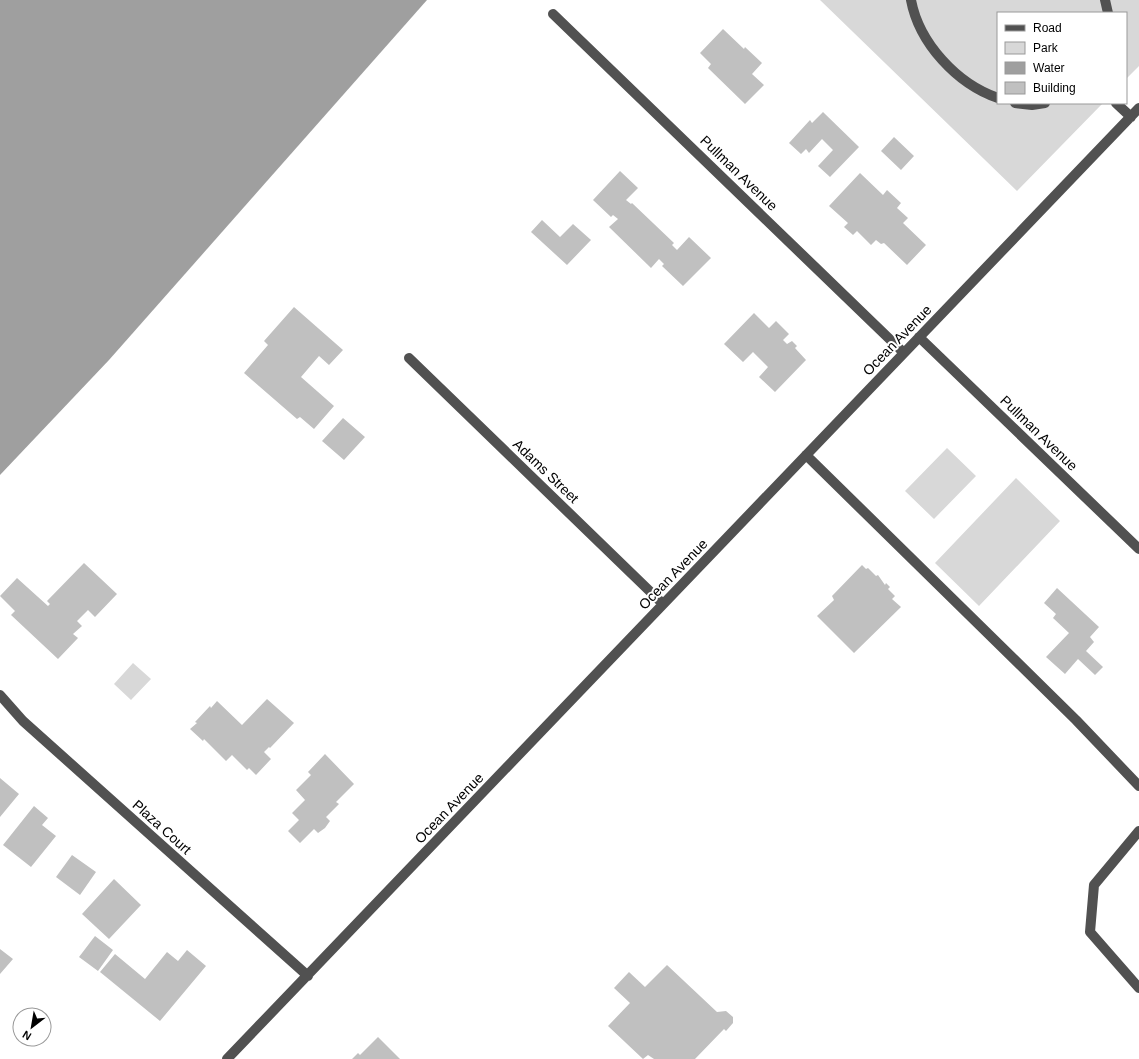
<svg xmlns="http://www.w3.org/2000/svg" width="1139" height="1059" viewBox="0 0 1139 1059" font-family="Helvetica,sans-serif">
<rect width="100%" height="100%" fill="#fff"/>
<path fill="#d8d8d8" d="M820 0H1139V66L1126 79V13H998V103H1103L1017 191Z
M947 448 976 476 934 519 905 491Z
M1016 478 1060 521 979 606 935 563Z
M133 663 151 679 131 700 114 684Z"/>
<path fill="#9f9f9f" d="M0 0H427L109 360 0 475Z"/>
<path fill="#c0c0c0" d="M723 29 744 49 745 47 762 63 752 74 764 85 745 104 708 68 711 64 700 53Z
M823 112 859 147 830 177 818 166 833 150 822 139 809 153 806 149 801 154 789 143 810 120 812 123Z
M894 137 914 156 901 170 881 151Z
M620 171 638 188 626 200 631 204 632 203 674 243 672 245 677 250 689 237 711 258 683 286 662 266 664 264 659 259 651 268 609 227 618 219 613 215 611 217 593 200Z
M860 173 883 195 887 190 901 203 897 208 908 218 903 223 926 245 907 265 884 243 881 244 876 240 871 245 857 231 853 235 844 227 848 223 829 206Z
M542 220 560 237 573 224 591 240 567 265 531 232Z
M294 307 343 350 329 365 319 356 301 377 334 406 314 429 300 417 297 419 244 373 268 345 264 341Z
M754 313 769 328 776 321 789 334 783 340 787 344 792 341 797 346 795 348 806 360 775 392 759 377 768 367 753 352 743 362 724 344Z
M343 418 365 437 344 460 322 441Z
M84 563 117 594 95 617 88 610 77 621 82 626 73 634 78 638 58 659 11 615 15 611 0 596 17 578 48 606 50 604 47 601Z
M862 565 866 569 868 568 876 576 878 575 885 585 886 583 890 587 888 589 895 596 892 599 901 607 854 653 817 616 834 600 832 596Z
M1057 588 1099 627 1090 637 1094 642 1086 651 1103 667 1095 675 1078 659 1065 674 1046 657 1069 633 1053 618 1056 614 1044 603Z
M267 699 294 723 270 748 269 747 264 752 271 759 256 775 249 768 247 770 232 755 226 761 204 739 203 741 190 729 197 723 195 722 210 706 211 708 217 701 242 725Z
M325 754 354 784 336 802 339 804 326 817 330 821 325 828 318 833 314 829 300 843 288 831 299 820 292 813 305 800 296 790 311 775 308 772Z
M0 778 19 794 0 817Z
M34 806 48 818 42 825 56 836 31 867 3 845Z
M72 855 96 872 80 895 56 877Z
M114 879 141 905 109 939 82 914Z
M95 936 113 950 98 971 79 957Z
M0 949 13 959 0 974Z
M187 950 206 966 160 1021 100 972 115 954 145 979 167 952 178 961Z
M667 965 717 1012 726 1011 733 1017V1023L726 1031 724 1029 695 1059H654L648 1055 643 1059 608 1026 630 1003 614 988 629 972 645 987Z
M378 1037 400 1059H352L358 1053 360 1055Z"/>
<g fill="none" stroke-linecap="round" stroke-linejoin="round">
<path stroke="#515151" stroke-width="10" d="M911 0C919 43 957 84 998 98
M1105 0 1108 13
M553 14 904 353
M1015 103 1032 105 1045 103
M1116 103 1131 117
M919 337 1139 549
M409 358 663 604
M806 455 1076 720 1139 786
M0 695 23 721 308 976
M1139 831 1094 885 1090 932 1139 988
M227 1059 1139 108"/>
</g>
<g text-anchor="middle" dominant-baseline="central" stroke-width="4" stroke-linejoin="round" paint-order="stroke">
<g font-size="14" fill="#000" stroke="#fff">
<text transform="translate(739 173) rotate(44)">Pullman Avenue</text>
<text transform="translate(897 340) rotate(-46)">Ocean Avenue</text>
<text transform="translate(1039 433) rotate(44)">Pullman Avenue</text>
<text transform="translate(546 471) rotate(44)">Adams Street</text>
<text transform="translate(673 574) rotate(-46)">Ocean Avenue</text>
<text transform="translate(449 808) rotate(-46)">Ocean Avenue</text>
<text transform="translate(162 827) rotate(42)">Plaza Court</text>
</g>
</g>
<rect x="997" y="12" width="130" height="92" fill="#ffffff" stroke="#999999"/>
<rect x="1005" y="25" width="20" height="6" fill="#515151" stroke="#999999"/>
<text x="1033" y="32" font-size="12" fill="#000000">Road</text>
<rect x="1005" y="42" width="20" height="12" fill="#d8d8d8" stroke="#999999"/>
<text x="1033" y="52" font-size="12" fill="#000000">Park</text>
<rect x="1005" y="62" width="20" height="12" fill="#9f9f9f" stroke="#999999"/>
<text x="1033" y="72" font-size="12" fill="#000000">Water</text>
<rect x="1005" y="82" width="20" height="12" fill="#c0c0c0" stroke="#999999"/>
<text x="1033" y="92" font-size="12" fill="#000000">Building</text>
<g transform="translate(32 1027) rotate(211)"><circle r="19" fill="#ffffff" stroke="#999999"/>
<path d="M0-3L7 15L0 10L-7 15Z" fill="#000000"/>
<text y="-6" font-size="11" font-weight="bold" text-anchor="middle" fill="#000000">N</text>
</g>
</svg>
